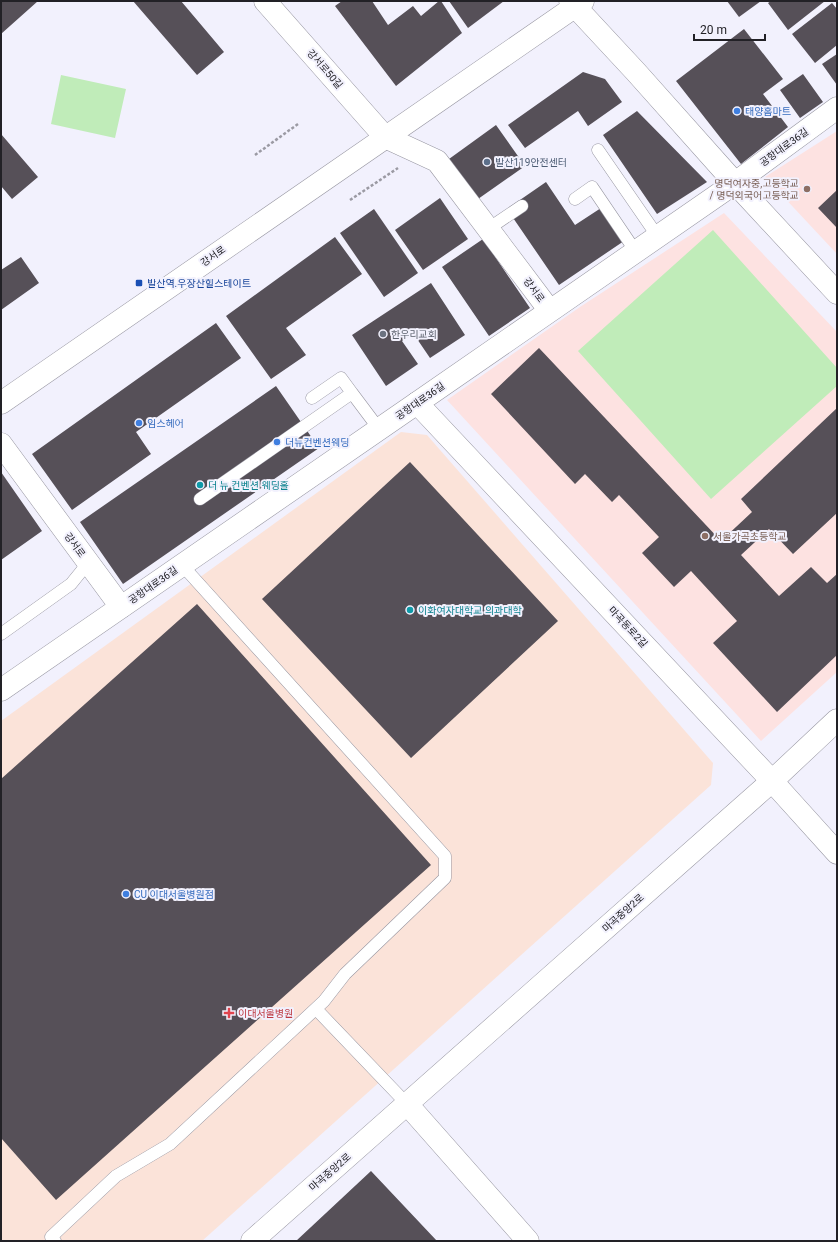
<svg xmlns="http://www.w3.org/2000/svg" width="838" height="1242" viewBox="0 0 838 1242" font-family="Roboto,'Noto Sans KR',sans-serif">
<rect width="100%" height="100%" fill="#f2f1fd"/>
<path fill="#fde2e1" d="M837 131V254L765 177Z
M724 213 837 332V672L761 741 447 400 580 307Z"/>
<path fill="#fbe3d9" d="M401 432 427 435 713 763 711 785 202 1241H1V721Z"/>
<path fill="#c0ecb9" d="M61 75 126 89 115 138 51 124Z
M713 230 837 368V386L711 499 578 351Z"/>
<path fill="#565058" d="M1 1H38L1 34Z
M133 1H181L224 52 197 75Z
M342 1H372L388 25 413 6 421 16 439 1H441L462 33 396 86 335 6Z
M449 1H504L468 28Z
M727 1H761L739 17Z
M771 1H825L788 30 768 3Z
M832 3 837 9V45L815 63 792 34Z
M744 29 783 79 763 94 788 127 741 164 676 81Z
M837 54V85L822 64Z
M583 72 605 79 622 102 588 126 578 111 525 148 508 125Z
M803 74 823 102 800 118 780 90Z
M637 111 707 182 657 214 603 135Z
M496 125 525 166 478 199 449 159Z
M1 134 38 177 12 199 1 186Z
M546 182 575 225 601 208 624 241 559 285 507 209Z
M837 190V228L818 208Z
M440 198 468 239 423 270 395 230Z
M374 209 418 273 384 297 340 233Z
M335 237 362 274 286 328 306 355 271 379 226 316Z
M483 239 530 308 489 336 442 267Z
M21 257 39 283 1 310V270Z
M431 283 465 335 430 358 413 333 402 341 418 364 386 386 352 335Z
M216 323 241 358 136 432 151 454 72 510 32 454Z
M539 348 721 541 752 512 741 499 837 408V513L793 554 769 529 741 555 779 596 811 567 827 583 837 574V655L777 712 713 643 737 621 691 571 674 587 642 553 659 537 619 495 612 502 585 474 575 484 491 394Z
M276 386 319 448 123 584 80 522Z
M410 462 558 621 411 758 262 599Z
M1 472 42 531 1 560Z
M197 604 431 865 56 1200 1 1138V779Z
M371 1171 437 1241H296Z"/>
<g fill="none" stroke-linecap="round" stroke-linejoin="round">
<defs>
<path id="lane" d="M598 150 658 237
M575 199 592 187 636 252
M488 229 522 206
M312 398 341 378 352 393
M200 499 352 393 379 429
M1 634 71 584 88 563
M316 1009 407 1104
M55 1241 51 1237 116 1176 170 1144 324 1001 345 974 445 878V856L182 565"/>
<path id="street" d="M265 1 385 137 437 161 550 311
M837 108 735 183 417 403 772 781 837 853
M1 444 121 607"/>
<path id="secondary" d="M570 1 636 72 735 183 837 293
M1 403 583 1
M1 690 417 403
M407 1104 528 1241
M252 1241 772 781 837 720"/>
</defs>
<use href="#lane" stroke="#9796a1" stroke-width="13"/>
<use href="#street" stroke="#9796a1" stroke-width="23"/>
<use href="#secondary" stroke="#9796a1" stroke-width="23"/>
<path stroke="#9b9aa3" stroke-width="2.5" stroke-dasharray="3 2" stroke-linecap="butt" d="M255 155 298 124
M350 200 398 168"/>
<use href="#lane" stroke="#fff" stroke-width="12"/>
<use href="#street" stroke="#fff" stroke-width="22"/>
<use href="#secondary" stroke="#fff" stroke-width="22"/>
</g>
<g fill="#3f7fe0" stroke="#f2f1fd" stroke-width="1.5">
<circle cx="737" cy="111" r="4"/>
<circle cx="139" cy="423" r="4"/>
<circle cx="277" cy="442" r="4"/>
<circle cx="126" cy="894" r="4"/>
</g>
<circle fill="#5c6f8a" stroke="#f2f1fd" stroke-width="1.5" cx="487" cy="162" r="4"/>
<g fill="#8d6e63" stroke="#f2f1fd" stroke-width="1.5">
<circle cx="807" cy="189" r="4"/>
<circle cx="705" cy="536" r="4"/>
</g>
<rect fill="#1a4fb4" stroke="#f2f1fd" stroke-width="1.5" x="135" y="279" width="8" height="8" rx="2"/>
<circle fill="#6b7280" stroke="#f2f1fd" stroke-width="1.5" cx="383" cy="334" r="4"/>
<g fill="#0f9aa8" stroke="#f2f1fd" stroke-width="1.5">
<circle cx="200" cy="485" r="4"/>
<circle cx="410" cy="610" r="4"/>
</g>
<path fill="#e0444e" stroke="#f2f1fd" stroke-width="1.5" d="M227 1007h4v4h4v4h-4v4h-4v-4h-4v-4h4z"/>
<g text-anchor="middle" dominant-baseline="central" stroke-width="4" stroke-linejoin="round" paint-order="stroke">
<g font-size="10" fill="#222126" stroke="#f2f1fd">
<text transform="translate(325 69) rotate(49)">강서로50길</text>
<text transform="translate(784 147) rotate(-36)">공항대로36길</text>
<text transform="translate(213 256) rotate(-35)">강서로</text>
<text transform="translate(534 290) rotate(53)">강서로</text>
<text transform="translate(420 401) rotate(-35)">공항대로36길</text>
<text transform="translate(75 545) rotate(54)">강서로</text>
<text transform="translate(153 585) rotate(-35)">공항대로36길</text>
<text transform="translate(628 627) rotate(47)">마곡동로2길</text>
<text transform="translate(623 913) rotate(-42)">마곡중앙2로</text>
<text transform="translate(330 1172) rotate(-41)">마곡중앙2로</text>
</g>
<g font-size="10" fill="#366cbe" stroke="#f2f1fd" text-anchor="start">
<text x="745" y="111">태양홈마트</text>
<text x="147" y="423">임스헤어</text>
<text x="285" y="442">더뉴컨벤션웨딩</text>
<text x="134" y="894">CU 이대서울병원점</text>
</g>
<g font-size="10" fill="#4e5e75" stroke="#f2f1fd" text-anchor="start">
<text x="495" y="162">발산119안전센터</text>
</g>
<g font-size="10" fill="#785e54" stroke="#f2f1fd" text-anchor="end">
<text x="799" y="183">명덕여자중,고등학교<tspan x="799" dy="12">/ 명덕외국어고등학교</tspan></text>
<text x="713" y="536" text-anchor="start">서울가곡초등학교</text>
</g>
<g font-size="10" fill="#164399" stroke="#f2f1fd" text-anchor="start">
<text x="147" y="283">발산역.우장산힐스테이트</text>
</g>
<g font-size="10" fill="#5b616d" stroke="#f2f1fd" text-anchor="start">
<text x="391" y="334">한우리교회</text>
</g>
<g font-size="10" fill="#0d838f" stroke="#f2f1fd" text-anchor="start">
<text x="208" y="485">더 뉴 컨벤션 웨딩홀</text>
<text x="418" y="610">이화여자대학교 의과대학</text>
</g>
<g font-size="10" fill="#be3a42" stroke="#f2f1fd" text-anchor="start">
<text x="238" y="1013">이대서울병원</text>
</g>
</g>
<rect width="838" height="1242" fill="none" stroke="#222126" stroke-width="4"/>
<path d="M694 34v6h71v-6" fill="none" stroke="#222126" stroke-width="2"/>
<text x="700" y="34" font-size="12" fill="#222126" stroke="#f2f1fd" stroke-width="3" paint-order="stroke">20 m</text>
</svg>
